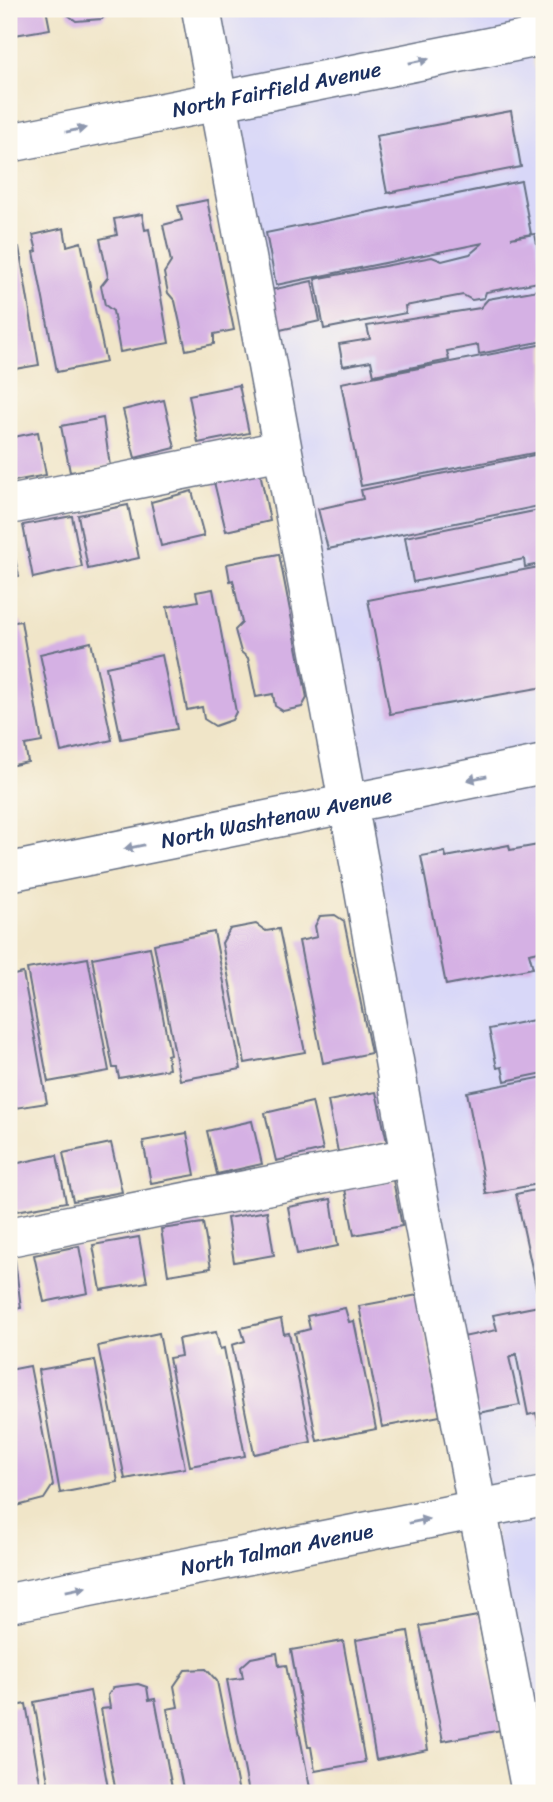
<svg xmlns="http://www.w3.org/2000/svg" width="553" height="1802" viewBox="0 0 553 1802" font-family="Sriracha,sans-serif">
<rect width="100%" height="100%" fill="#fbf7ec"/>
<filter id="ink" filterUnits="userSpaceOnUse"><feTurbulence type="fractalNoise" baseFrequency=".0143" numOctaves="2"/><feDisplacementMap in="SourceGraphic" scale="14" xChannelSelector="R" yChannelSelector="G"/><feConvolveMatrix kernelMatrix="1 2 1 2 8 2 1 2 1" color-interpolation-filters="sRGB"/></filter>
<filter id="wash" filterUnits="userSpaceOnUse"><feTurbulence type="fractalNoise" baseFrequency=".00686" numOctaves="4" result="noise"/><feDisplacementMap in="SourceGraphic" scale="28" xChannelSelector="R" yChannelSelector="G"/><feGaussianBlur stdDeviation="1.57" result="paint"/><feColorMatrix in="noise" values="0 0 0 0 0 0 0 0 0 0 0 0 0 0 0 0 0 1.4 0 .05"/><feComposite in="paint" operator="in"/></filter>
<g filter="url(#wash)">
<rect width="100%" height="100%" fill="#f0e5c8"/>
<path fill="#d8d7f8" d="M205 9H523L544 121V1793Z"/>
<g id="blocks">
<path fill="#d5b1e4" d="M9 9H46L50 29 9 36Z
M67 9H110L102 19 76 21 68 15Z
M511 111 521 167 387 193 376 136Z
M521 181 531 234 511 238 535 234 544 281 486 292 484 298 472 300 463 295 405 306 406 313 324 329 315 279 432 257 442 261 470 254 483 243 276 285 266 233Z
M207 200 234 330 214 334V344L186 350 175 301 168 293 164 273 171 262 163 225 182 220 178 206Z
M142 214 145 230 149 229 169 343 120 352 113 311 105 305 101 286 108 277 100 239 117 235 114 219Z
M64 228 67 246 81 242 106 362 57 372 34 252 37 251 33 235Z
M14 238 15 247H19L39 365 9 370V239Z
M312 281 320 321 280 330 271 290Z
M544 289V341L479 354 478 345 447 351 449 360 374 375 371 361 343 366 339 344 370 339 367 326 480 308 488 299Z
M544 344V451L361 486 341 383Z
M239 385 249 433 198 443 189 395Z
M164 400 175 448 135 458 123 410Z
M103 418 110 466 70 472 61 426Z
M38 432 46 475 9 482V438Z
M544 453V505L328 549 318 509 363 499 361 490Z
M260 472 270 521 226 531 214 482Z
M192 491 204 536 161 546 151 502Z
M128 505 139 558 88 569 78 515Z
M544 509V563L525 567 524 559 413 582 405 537Z
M72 516 82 567 33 578 23 525Z
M9 532 19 576 9 578Z
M279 554 307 698 302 707 283 711 275 706 273 694 256 697 248 658 241 652 235 630 242 623 233 580 230 581 227 564Z
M544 566V687L390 714 368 600Z
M213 589 236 712 232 720 215 726 204 719 202 707 187 710 167 607 198 601 196 592Z
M21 621 42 742 25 745 28 762 9 766V623Z
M91 642 112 740 61 752 40 654Z
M162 655 177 729 121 739 106 667Z
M544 844V950L529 953 533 968 446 985 421 856 445 852 446 857 509 845 510 850Z
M335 915 344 921 371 1053 323 1063 299 941 317 937 315 926 320 916Z
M256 924 266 931 279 929 305 1052 245 1063 222 943 230 929Z
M214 932 241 1069 180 1080 154 944Z
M150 947 170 1054 167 1055 169 1069 119 1078 117 1068H113L92 958Z
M88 958 109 1071 48 1082 27 969Z
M23 973 47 1103 9 1109V976Z
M544 1018V1073L505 1081 502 1067 497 1068 489 1029Z
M544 1077V1183L486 1194 467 1092Z
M376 1092 387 1142 338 1152 328 1101Z
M312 1102 323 1150 276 1161 265 1113Z
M252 1121 262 1164 217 1174 207 1131Z
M187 1133 195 1175 151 1183 143 1141Z
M111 1143 122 1192 73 1201 63 1153Z
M57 1155 66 1202 16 1211 9 1165Z
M393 1180 402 1226 354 1235 345 1189Z
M544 1188V1295L538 1296 516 1194Z
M331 1199 338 1246 297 1254 288 1207Z
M267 1211 274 1255 234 1262 227 1218Z
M203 1223 211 1268 168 1275 161 1229Z
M139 1237 147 1282 101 1290 93 1245Z
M79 1246 88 1293 44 1302 34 1255Z
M15 1260 21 1308 9 1310V1261Z
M418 1295 440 1416 382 1427 359 1306Z
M544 1305V1425H539L536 1413 528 1415 516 1354 509 1357 520 1405 478 1413 463 1337 497 1330 493 1315Z
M345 1308 349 1322 354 1321 376 1429 317 1441 295 1333 310 1329 307 1316Z
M281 1319 284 1334 289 1333 311 1442 254 1454 232 1345 245 1341 241 1328Z
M216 1332 220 1349 224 1348 245 1456 190 1466 169 1358 181 1356 178 1339Z
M159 1333 185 1468 125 1479 98 1346Z
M95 1360 118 1482 60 1493 38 1370Z
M30 1366 53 1485 44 1499 17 1506 9 1498V1370Z
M478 1616 501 1730 443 1741 420 1626Z
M408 1631 428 1750 376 1760 356 1640Z
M343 1641 365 1762 315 1771 311 1747H308L291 1650Z
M277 1653 279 1666 286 1665 311 1793H249L227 1680 243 1678 241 1667 251 1658Z
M206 1669 217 1681 239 1793H184L167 1709 178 1707 174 1686 185 1670Z
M138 1684 147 1687 149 1700 155 1699 173 1793H116L101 1709 110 1708 108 1695 114 1687Z
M90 1691 109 1793H50L34 1702Z
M26 1704 42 1793H9V1707Z
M544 1725V1758H543L537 1726Z"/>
</g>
</g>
<g filter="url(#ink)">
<use href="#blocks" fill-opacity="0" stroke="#666f83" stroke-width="2"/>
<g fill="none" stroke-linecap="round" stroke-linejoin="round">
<defs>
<g id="minor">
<path d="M201 9 359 862 411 1157 531 1793"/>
<path id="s1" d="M9 143 544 36"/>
<path d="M9 505 282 450"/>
<path id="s2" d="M9 872 544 764"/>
<path d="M9 1237 411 1157"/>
<path id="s3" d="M9 1603 544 1496"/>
</g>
</defs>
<use href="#minor" stroke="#666f83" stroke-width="41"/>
<use href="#minor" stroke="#fff" stroke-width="38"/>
</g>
<defs><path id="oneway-solid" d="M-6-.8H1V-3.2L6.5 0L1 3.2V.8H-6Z" transform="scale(1.75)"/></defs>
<g fill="#8d97ae">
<use href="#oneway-solid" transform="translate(419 61) rotate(-11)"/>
<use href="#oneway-solid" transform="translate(76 130) rotate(-11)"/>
<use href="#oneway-solid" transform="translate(477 778) rotate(169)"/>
<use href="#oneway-solid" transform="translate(134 847) rotate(169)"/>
<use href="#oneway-solid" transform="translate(419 1521) rotate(-11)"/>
<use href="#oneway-solid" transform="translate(76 1589) rotate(-11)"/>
</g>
</g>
<g text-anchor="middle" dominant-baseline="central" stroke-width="6" stroke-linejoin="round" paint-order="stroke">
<g font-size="21" fill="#1b2f5e" stroke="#fbf7ec">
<text stroke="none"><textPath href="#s1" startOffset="273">North Fairfield Avenue</textPath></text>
<text stroke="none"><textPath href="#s2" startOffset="273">North Washtenaw Avenue</textPath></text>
<text stroke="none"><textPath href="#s3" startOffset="273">North Talman Avenue</textPath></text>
</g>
</g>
<rect width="553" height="1802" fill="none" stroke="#fbf7ec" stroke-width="35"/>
</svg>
